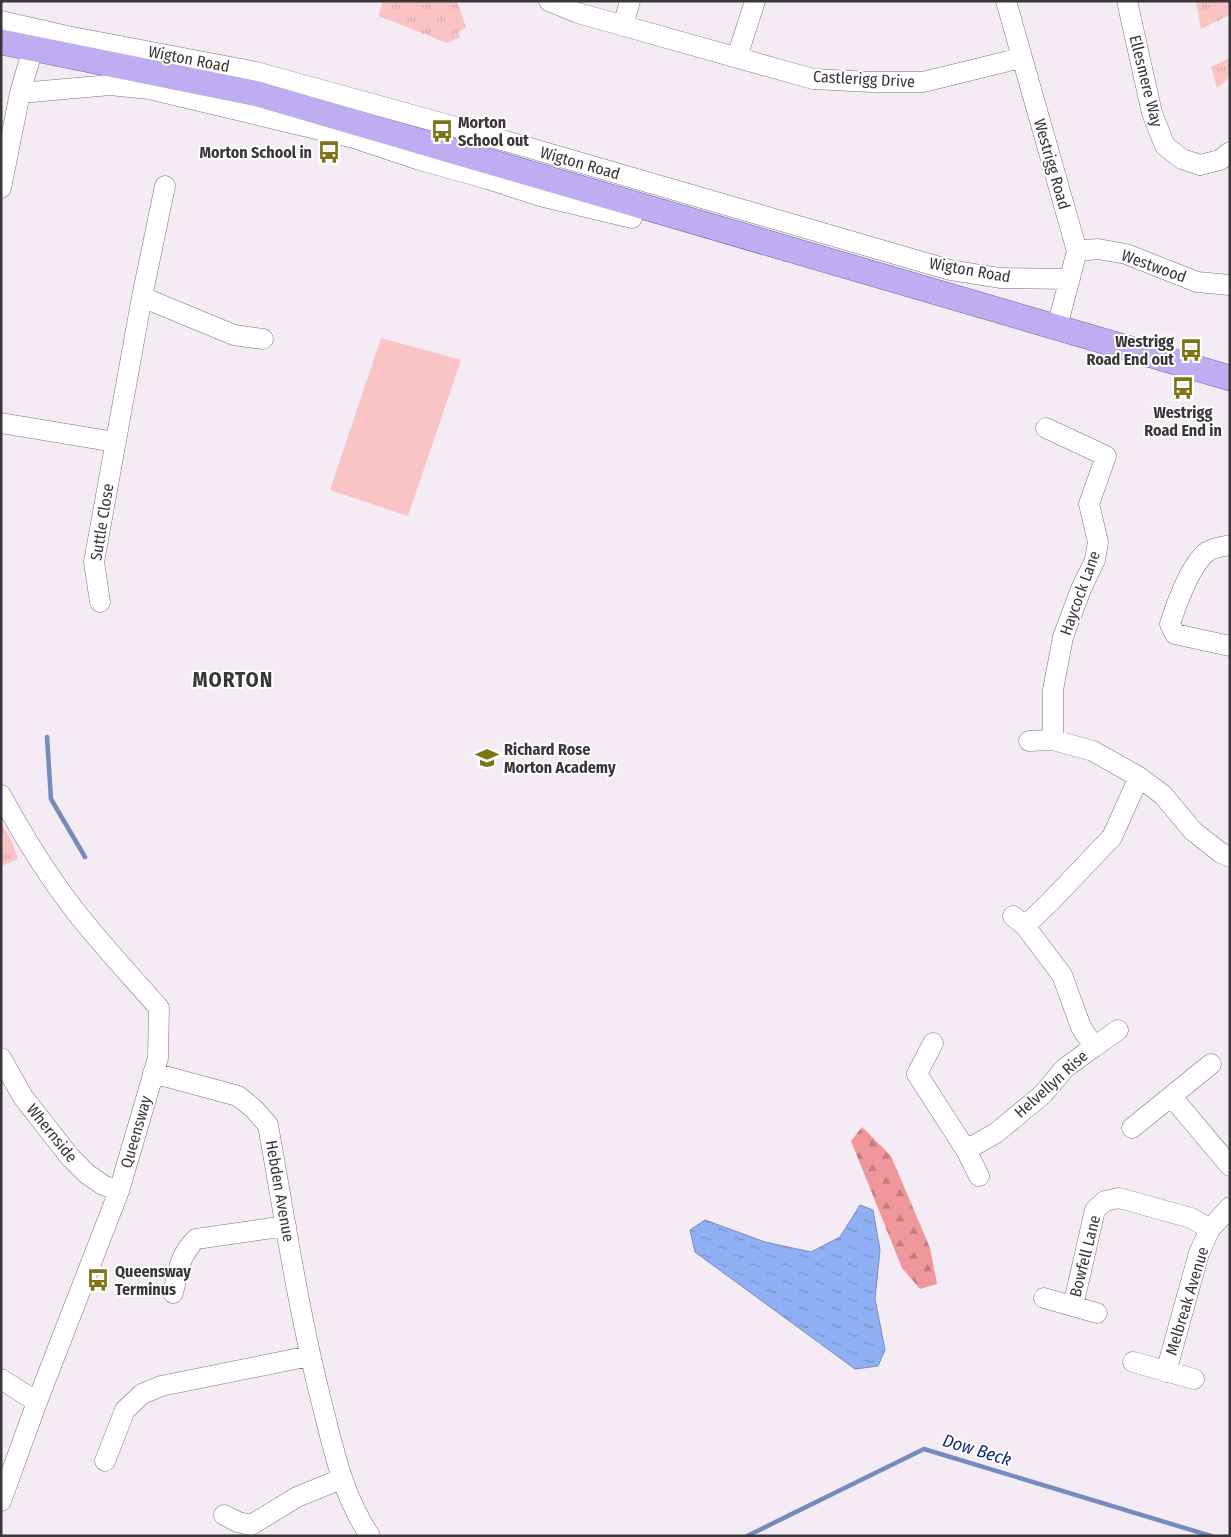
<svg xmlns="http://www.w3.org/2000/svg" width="1231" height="1537" viewBox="0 0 1231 1537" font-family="'Fira Sans Condensed',sans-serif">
<defs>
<pattern id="grass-tufts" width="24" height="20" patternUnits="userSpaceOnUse" patternTransform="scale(1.25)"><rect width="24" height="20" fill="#fac4c4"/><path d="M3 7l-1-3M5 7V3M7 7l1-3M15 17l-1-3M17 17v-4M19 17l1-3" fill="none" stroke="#d7a9a9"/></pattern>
<pattern id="forest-firs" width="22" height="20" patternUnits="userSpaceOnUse" patternTransform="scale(1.25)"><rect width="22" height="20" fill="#ef979a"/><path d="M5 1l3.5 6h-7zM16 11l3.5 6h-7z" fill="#c37c7f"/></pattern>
<pattern id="water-ripples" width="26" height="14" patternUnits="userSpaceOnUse" patternTransform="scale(1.25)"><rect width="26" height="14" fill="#90b0f5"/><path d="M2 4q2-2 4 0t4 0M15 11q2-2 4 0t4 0" fill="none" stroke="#7790c7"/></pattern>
</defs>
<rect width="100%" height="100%" fill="#f4ebf5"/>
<path fill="url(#grass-tufts)" d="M382 1H457L466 27 458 32 460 37 447 43 379 16Z
M1196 1H1230V15L1201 29Z
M1230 58V77L1217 88 1211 67Z
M1 823 12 842 18 859 1 866Z"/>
<path fill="url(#forest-firs)" d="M862 1127 891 1156 930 1248 937 1284 920 1289 902 1268 851 1141Z"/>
<path fill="#fac4c4" d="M381 338 461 360 408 516 330 490Z"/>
<path fill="url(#water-ripples)" stroke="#768bbd" d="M860 1205 873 1210 880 1250 875 1299 885 1350 878 1366 855 1369 695 1252 690 1230 705 1220 765 1242 811 1252 840 1237Z"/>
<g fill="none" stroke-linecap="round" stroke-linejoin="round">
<path stroke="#768bbd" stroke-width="4.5" d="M47 737 51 799 85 857
M747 1536 924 1449 1211 1536"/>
<defs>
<path id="minor" d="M549 1 578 13 813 79 871 82H923L1021 58
M1006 1 1077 251 1057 327
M1127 1 1152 113 1165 146 1182 159 1200 165 1220 160 1230 152
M1 21 67 36 256 72 485 135 950 270 1000 278 1070 279
M623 26 630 1
M737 57 755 1
M20 93 110 85 149 89 354 138 420 160 488 179 540 196 632 218 635 204
M1 188 20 93 33 48
M1077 251 1098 249 1126 254 1197 282 1230 285
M142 297 234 335 263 339
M1 423 115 442
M1046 428 1106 456 1089 504 1098 542 1095 560 1081 589 1063 637 1053 690V740
M1230 545C1223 547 1213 547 1207 552 1191 564 1176 604 1170 624L1175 634 1230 646
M100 602 94 562 142 297 165 186
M1029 741 1053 740 1093 751 1139 777 1163 795 1193 831 1221 853 1230 857
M1 795C23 836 48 876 76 912 102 945 131 976 159 1008L158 1058 119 1191 37 1402 1 1501
M1025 926 1051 901 1112 837 1139 777
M933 1043 917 1074 966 1150 979 1176
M1094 1047 1118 1030
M1 1058 23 1097 70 1157 87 1174 103 1185 119 1191
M153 1073 238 1096 254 1109 268 1125C285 1220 299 1315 323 1408 335 1455 343 1495 370 1536
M1172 1097 1230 1166
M1132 1128 1211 1064
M966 1150 996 1133 1043 1094 1065 1068 1094 1047 1081 1027 1062 975 1025 926 1013 916
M173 1293C178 1272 179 1256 196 1239L286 1226
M1044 1298 1097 1313
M1073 1306 1095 1210 1105 1201 1119 1198 1191 1218 1210 1229
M1133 1362 1194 1379
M1166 1372 1199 1253 1210 1229 1230 1207
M1 1379 37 1402
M105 1461 125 1410 142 1394 161 1386 310 1356
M224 1515 238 1522 251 1525 297 1497 341 1479"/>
<path id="major" d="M1 42 258 94 1230 378"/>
</defs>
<use href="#minor" stroke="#7b737c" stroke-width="21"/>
<use href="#major" stroke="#7460ab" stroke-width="26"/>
<use href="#minor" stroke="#fff" stroke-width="20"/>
<use href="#major" stroke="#beadf1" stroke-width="25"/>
</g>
<defs>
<symbol id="bus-bare" viewBox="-9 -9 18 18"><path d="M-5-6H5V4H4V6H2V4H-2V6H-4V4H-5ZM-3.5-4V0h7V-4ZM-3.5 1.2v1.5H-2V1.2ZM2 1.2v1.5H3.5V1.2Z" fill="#7e7416" stroke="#fff" stroke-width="2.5" paint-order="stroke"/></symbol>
<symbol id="school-bare" viewBox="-9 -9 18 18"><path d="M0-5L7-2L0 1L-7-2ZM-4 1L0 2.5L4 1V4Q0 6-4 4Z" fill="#7e7416" stroke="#fff" stroke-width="2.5" paint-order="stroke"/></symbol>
</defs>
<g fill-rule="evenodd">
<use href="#bus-bare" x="426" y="115" width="32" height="32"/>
<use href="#bus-bare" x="313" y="136" width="32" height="32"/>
<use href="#bus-bare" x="1175" y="334" width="32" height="32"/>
<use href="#bus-bare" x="1167" y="372" width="32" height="32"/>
<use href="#school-bare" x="471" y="742" width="32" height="32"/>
<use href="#bus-bare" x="82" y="1264" width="32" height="32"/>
</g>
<g text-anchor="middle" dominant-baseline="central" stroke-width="4" stroke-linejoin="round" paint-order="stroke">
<g font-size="16" fill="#39363a" stroke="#fff">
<text transform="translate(189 59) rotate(11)">Wigton Road</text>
<text transform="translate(864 79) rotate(3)">Castlerigg Drive</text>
<text transform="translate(1146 81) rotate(76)">Ellesmere Way</text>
<text transform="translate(580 163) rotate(16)">Wigton Road</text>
<text transform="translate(1052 164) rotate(74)">Westrigg Road</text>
<text transform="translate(1154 266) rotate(20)">Westwood</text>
<text transform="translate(970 270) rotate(10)">Wigton Road</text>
<text transform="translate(102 522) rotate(-81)">Suttle Close</text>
<text transform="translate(1080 593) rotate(-70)">Haycock Lane</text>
<text transform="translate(1051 1084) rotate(-42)">Helvellyn Rise</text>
<text transform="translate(136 1132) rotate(-74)">Queensway</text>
<text transform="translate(52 1133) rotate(51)">Whernside</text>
<text transform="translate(280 1191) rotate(80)">Hebden Avenue</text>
<text transform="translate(1085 1256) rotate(-76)">Bowfell Lane</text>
<text transform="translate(1187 1301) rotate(-73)">Melbreak Avenue</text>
</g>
<g font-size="16" font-weight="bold" fill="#39363a" stroke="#fff" text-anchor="start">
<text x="458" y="122">Morton<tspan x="458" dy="18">School out</tspan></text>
<text x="312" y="152" text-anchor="end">Morton School in</text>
<text x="1174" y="341" text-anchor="end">Westrigg<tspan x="1174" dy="18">Road End out</tspan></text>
<text x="1183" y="412" text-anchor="middle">Westrigg<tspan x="1183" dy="18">Road End in</tspan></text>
<text x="504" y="749">Richard Rose<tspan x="504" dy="18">Morton Academy</tspan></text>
<text x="115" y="1271">Queensway<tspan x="115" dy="18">Terminus</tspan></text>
</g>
<g font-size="18" font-style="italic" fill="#102c79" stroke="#fff">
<text transform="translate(977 1450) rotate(17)">Dow Beck</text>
</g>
<g font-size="21" font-weight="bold" letter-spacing="1" fill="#39363a" stroke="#fff">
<text x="233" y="680">MORTON</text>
</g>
</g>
<rect width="1231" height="1537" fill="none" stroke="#39363a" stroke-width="5"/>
</svg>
